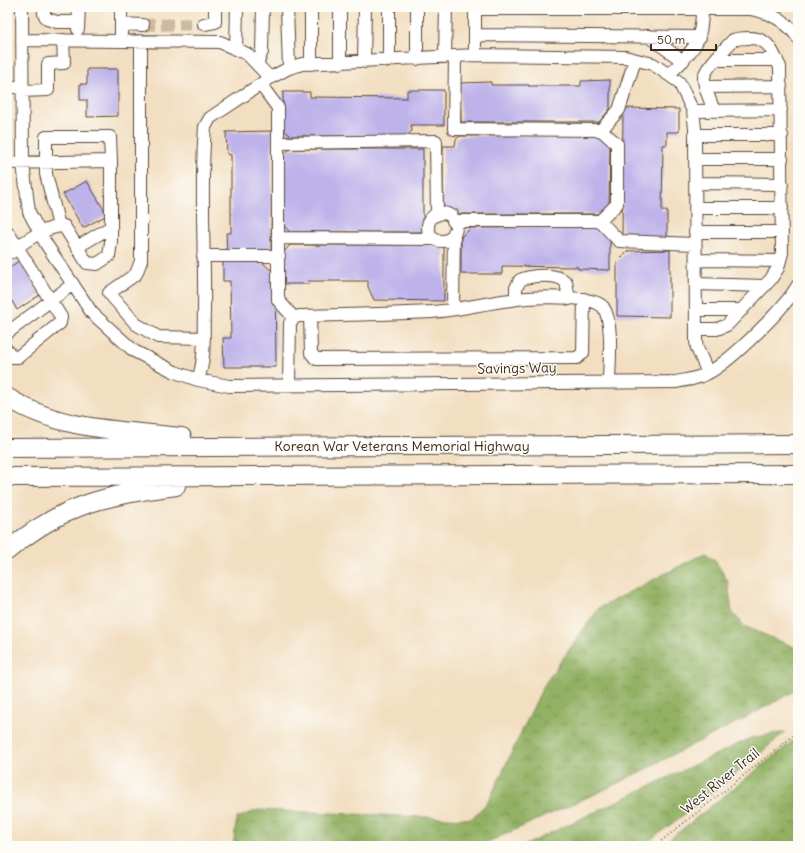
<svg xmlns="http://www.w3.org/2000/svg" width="805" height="853" viewBox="0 0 805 853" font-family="Delius,sans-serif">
<defs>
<pattern id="forest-crowns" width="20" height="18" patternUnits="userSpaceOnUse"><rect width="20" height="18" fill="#92b164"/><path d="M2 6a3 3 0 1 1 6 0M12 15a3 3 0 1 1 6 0" fill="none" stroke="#789052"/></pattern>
</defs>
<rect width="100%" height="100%" fill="#fdfcf7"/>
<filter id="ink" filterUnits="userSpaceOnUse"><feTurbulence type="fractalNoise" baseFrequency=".025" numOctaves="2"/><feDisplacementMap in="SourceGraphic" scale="8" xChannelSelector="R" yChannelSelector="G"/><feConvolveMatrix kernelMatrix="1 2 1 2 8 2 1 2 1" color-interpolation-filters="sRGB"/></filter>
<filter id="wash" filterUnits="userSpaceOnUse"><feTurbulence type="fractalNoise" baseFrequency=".012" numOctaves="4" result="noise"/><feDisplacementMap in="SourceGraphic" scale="16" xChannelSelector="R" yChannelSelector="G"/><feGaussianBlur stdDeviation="0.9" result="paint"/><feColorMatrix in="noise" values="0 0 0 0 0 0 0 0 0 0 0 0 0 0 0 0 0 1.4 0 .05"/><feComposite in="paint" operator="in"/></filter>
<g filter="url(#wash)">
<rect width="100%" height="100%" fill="#f2dec0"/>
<path fill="url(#forest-crowns)" stroke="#666e41" d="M705 553 715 560 728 582 732 612 744 626 798 649V689L747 717 608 788 479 846H233L237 818 258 810 471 819 488 802 544 685 599 608Z
M785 732 719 788 642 846H523L751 738Z
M798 737V846H661Z"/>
<g id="blocks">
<path fill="#beb2ea" d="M87 69H118V116L87 117V100H80V84H87Z
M610 80V109L599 122H461L460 83 491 82V85H529L528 86H581V81Z
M407 90H444V125H411L412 131 407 136H291L283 129V92H310V97L407 98Z
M623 108 679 109V132H667V145H663L662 211H667V239H622Z
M272 131 271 252H227L226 233H231V155L227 154 226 132Z
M602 135 610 142 609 207 602 214H458V210H443V146H455L456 139 460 136Z
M290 149H423V232H290L283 225V155Z
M87 181 107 215 83 228 63 194Z
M601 227 610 235V270L578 269V267L502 266V274H461V237L471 228Z
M290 245H444V301L374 300 368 287V281H308L309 284H284L283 253Z
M670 250V317L617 316V262L628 251Z
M19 261 41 294 17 310 12 301 7 304V269Z
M223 262H262L275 274 276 367H224L223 338H231L230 281H223Z"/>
</g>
</g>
<g filter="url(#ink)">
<use href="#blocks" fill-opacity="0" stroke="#564536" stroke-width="1"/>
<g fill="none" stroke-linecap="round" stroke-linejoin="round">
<path stroke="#cdbaa0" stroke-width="12" stroke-dasharray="12 6" stroke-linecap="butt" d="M143 25 204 24"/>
<defs>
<path id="minor" d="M22 7 23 164 29 212 46 244 92 313 134 351 175 372 198 380 229 386 675 382C687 380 697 379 708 373 731 361 785 308 798 285
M44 7V14L47 19 57 22H78
M287 7 289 68
M311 7V64
M389 7V61
M475 7V55
M475 9H751C770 12 788 22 798 38
M121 24 143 25
M204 24 215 22V7
M78 29 79 7
M475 35 700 37
M648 36 683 61
M22 40 220 42 247 54 270 78 289 68 302 64 475 55 625 57 653 64 679 82 693 111 695 128 696 341 697 348 708 373
M121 41V7
M141 41V261L136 274 109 293 136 324 158 337 204 338
M236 49 237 7
M445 57 446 7
M455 57 454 129 601 130
M417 59V7
M715 60H777
M364 62 365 7
M340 63V7
M257 64 262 52 263 7
M669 75C692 50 702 46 702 9
M261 85 278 108V300L294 318
M7 87H22
M706 87 781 86
M22 91 48 90V64L64 63 63 40
M693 111 781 110
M695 135H782
M278 143 436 141 437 215
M695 159H782
M7 163 111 161V242L109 256 97 264 87 263 64 226C47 226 24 241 12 252L7 253
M695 183 782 184
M695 208H782
M428 227a14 14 0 1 1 28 0a14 14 0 1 1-28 0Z
M453 221H600L619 241 695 244
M600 221 617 204V144L601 130 619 110 635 60
M59 226 46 174V137H110L111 161
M7 231 61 317 60 323 18 357H12L7 350
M695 232H782
M279 238 434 239
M77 247 111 227
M203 256H279
M696 260 780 261
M696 284 765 286
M516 299V288L520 280C531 275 557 273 566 282L569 299
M453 309 454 232
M696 310H742
M310 316 311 353 316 359 577 358 583 353 584 299
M696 329H717L727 325 771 279 778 268 782 253 780 67C772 51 769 38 749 38 743 38 738 38 733 40 726 48 705 68 704 77 703 87 711 101 714 111
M7 333 73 284
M198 380C206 357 203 334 204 310 205 249 200 188 205 127L210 118 270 78
M289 385 290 323 294 318 299 316C343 315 388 314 432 312 459 310 484 303 511 300 527 297 593 294 603 307 614 322 609 364 609 382"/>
<path id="highway" d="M7 397C59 431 122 430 182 437
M7 448 798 444
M7 477 798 474
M7 551C63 504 106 495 176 486"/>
</defs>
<use href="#minor" stroke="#564536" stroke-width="14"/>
<use href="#highway" stroke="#564536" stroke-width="20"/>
<path stroke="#564536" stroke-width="1.5" stroke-dasharray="1 3" stroke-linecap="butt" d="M655 846 798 732"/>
<use href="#minor" stroke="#fff" stroke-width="12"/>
<use href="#highway" stroke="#fff" stroke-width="18"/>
</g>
</g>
<g text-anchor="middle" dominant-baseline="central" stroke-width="3" stroke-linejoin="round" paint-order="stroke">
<g font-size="14" fill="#3b2a1e" stroke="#fdfcf7">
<text transform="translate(517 368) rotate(-1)">Savings Way</text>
<text x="402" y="446">Korean War Veterans Memorial Highway</text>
<text transform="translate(720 781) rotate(-39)">West River Trail</text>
</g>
</g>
<rect width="805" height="853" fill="none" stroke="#fdfcf7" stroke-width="24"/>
<path d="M651 44v6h65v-6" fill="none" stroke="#3b2a1e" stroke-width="2"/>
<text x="657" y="44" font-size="12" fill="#3b2a1e" stroke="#fdfcf7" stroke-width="3" paint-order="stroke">50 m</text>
</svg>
